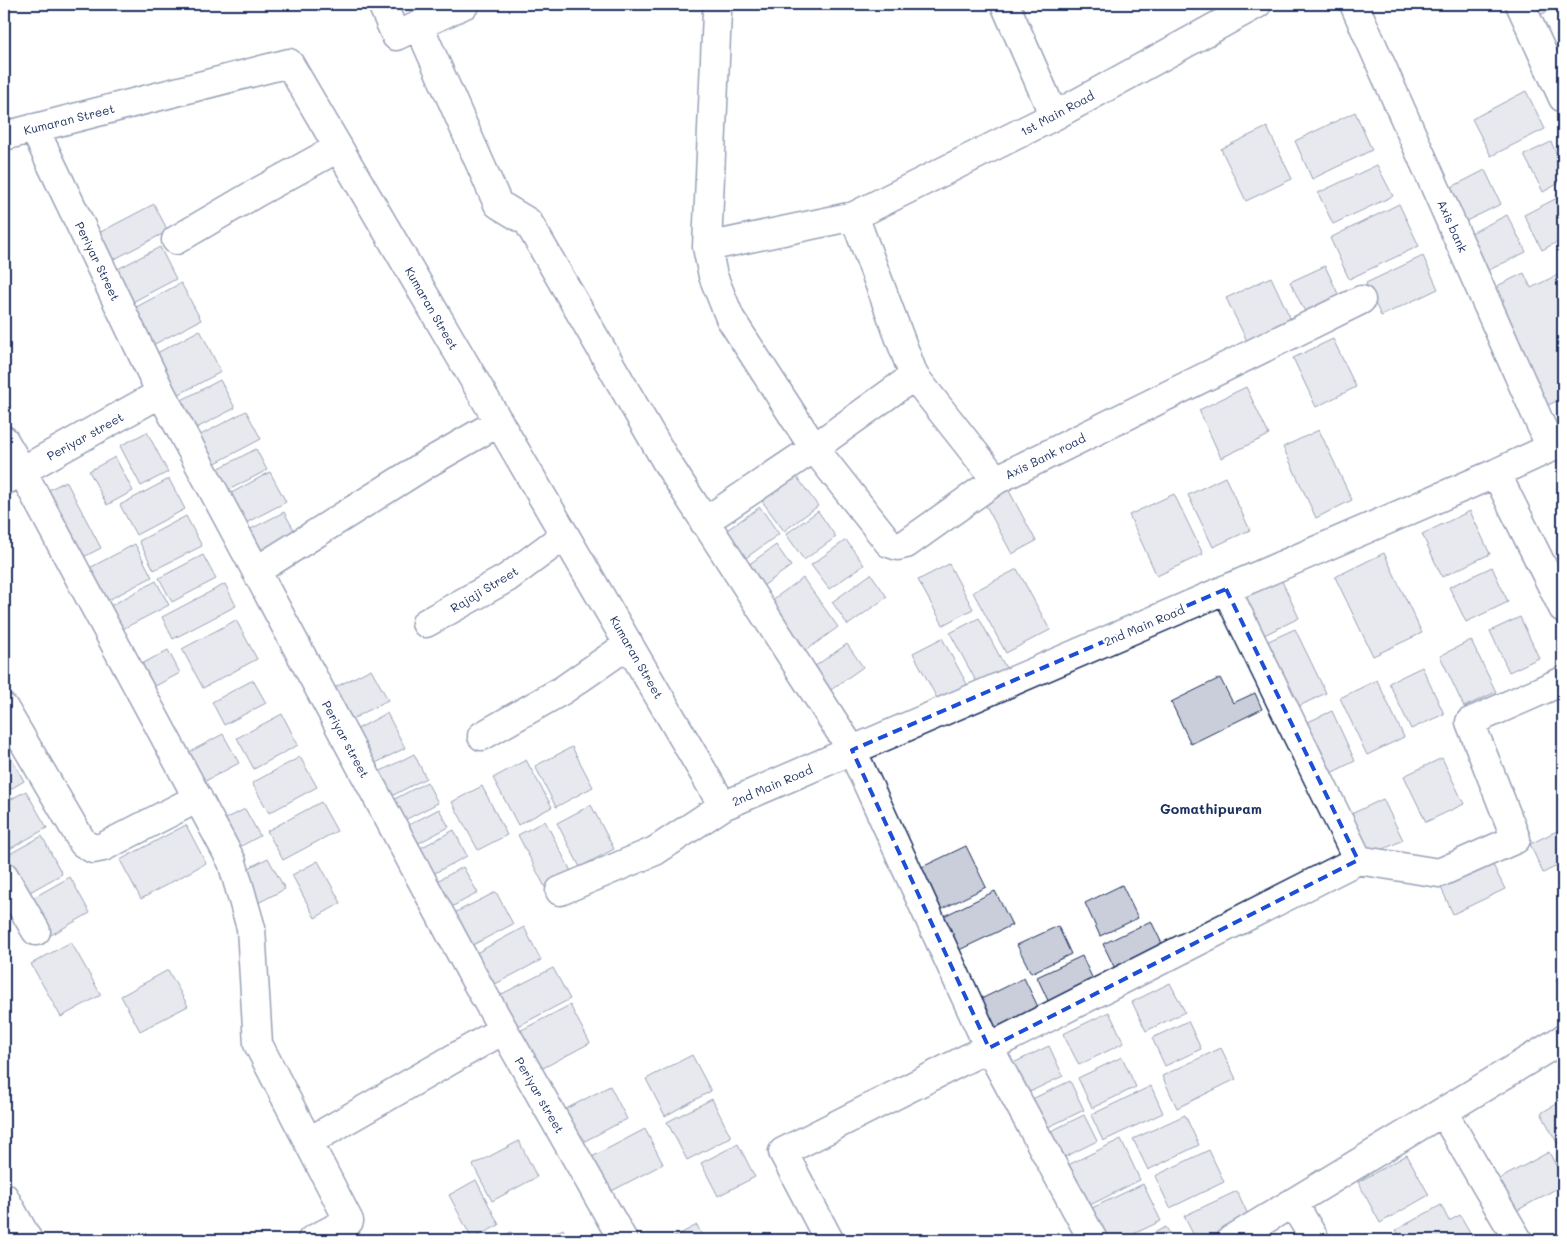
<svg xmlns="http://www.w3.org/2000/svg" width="1567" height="1244" viewBox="0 0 1567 1244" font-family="Mali,sans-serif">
<rect width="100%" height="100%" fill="#fff"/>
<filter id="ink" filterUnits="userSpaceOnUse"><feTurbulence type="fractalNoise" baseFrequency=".02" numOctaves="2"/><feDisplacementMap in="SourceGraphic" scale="10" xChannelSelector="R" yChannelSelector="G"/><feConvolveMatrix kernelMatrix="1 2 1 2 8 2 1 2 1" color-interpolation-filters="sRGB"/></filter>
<g filter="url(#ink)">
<path fill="#caceda" stroke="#1b2f5e" d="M1524 4H1563L1532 19Z
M1526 91 1545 129 1491 156 1472 119Z
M1355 112 1372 150 1312 179 1295 141Z
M1267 127 1292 179 1246 201 1221 149Z
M1551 142 1563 167V181L1543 192 1524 155Z
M1377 165 1393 196 1333 224 1318 193Z
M1485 170 1501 204 1458 225 1442 192Z
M1563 195V239L1542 250 1524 215Z
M154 204 168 231 105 264 91 237Z
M1399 204 1419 246 1349 279 1330 238Z
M1507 215 1526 252 1483 273 1465 236Z
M160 247 176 279 125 306 108 274Z
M1423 256 1438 289 1381 316 1366 283Z
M1325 266 1340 298 1306 314 1290 282Z
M1563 272V398L1542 408 1494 305 1504 301 1497 286 1524 273 1531 288Z
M1271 277 1293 324 1249 345 1226 298Z
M181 283 201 320 147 348 127 312Z
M200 330 221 372 168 400 146 359Z
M1333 339 1356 387 1316 407 1293 358Z
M220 380 235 408 189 432 174 404Z
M1246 387 1269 435 1221 458 1199 410Z
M246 411 261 439 208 467 193 439Z
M1319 430 1352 500 1316 518 1283 447Z
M147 432 168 472 141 486 120 446Z
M256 449 267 470 217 496 206 475Z
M115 457 133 491 107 505 89 471Z
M270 472 286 502 240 526 224 497Z
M797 477 818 506 784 531 762 501Z
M1225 477 1250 530 1213 547 1188 495Z
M169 479 185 509 136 535 120 505Z
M66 481 101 548 74 562 39 495Z
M1007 487 1036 541 1012 554 983 500Z
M1174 494 1203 554 1157 576 1129 515Z
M760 507 779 534 743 560 724 532Z
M818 511 836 537 804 560 786 534Z
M1470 511 1490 554 1442 577 1422 534Z
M284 512 299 539 256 561 241 534Z
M186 516 202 546 154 570 139 541Z
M846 540 864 565 829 589 811 565Z
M135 544 152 577 97 606 80 573Z
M776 545 791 566 756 591 741 570Z
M1384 553 1422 633 1373 656 1335 577Z
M203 555 216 579 172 602 159 578Z
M949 564 973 609 943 625 918 580Z
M1492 567 1508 602 1466 622 1449 587Z
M1017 569 1050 630 1006 653 973 592Z
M871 574 887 597 848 625 832 602Z
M803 578 838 627 804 652 769 602Z
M1281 579 1299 618 1258 638 1239 598Z
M156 581 169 605 113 634 101 611Z
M225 584 236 606 173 639 162 617Z
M1520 617 1539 658 1509 672 1490 631Z
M979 618 1006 668 977 683 950 633Z
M236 620 257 659 203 688 182 649Z
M1295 629 1326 693 1293 709 1262 644Z
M942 638 968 686 939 702 913 653Z
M1471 640 1496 692 1464 707 1440 656Z
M847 644 863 667 828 692 811 669Z
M168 650 180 673 144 692 132 669Z
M1422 667 1444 714 1411 729 1389 683Z
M371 669 388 700 343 724 326 692Z
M1220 678 1233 703 1255 693 1262 709 1191 744 1171 702Z
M253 680 266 703 224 725 212 702Z
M1377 680 1404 737 1367 755 1340 698Z
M1332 711 1355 761 1321 778 1297 727Z
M387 713 405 748 366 768 348 734Z
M282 714 298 745 254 769 237 738Z
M223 734 239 763 198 785 182 756Z
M572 747 593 787 556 807 535 766Z
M9 754 24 781 4 793V757Z
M414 754 426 778 382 801 369 777Z
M300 757 317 787 269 813 252 783Z
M1442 758 1464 804 1426 822 1404 776Z
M526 760 552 807 518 825 493 778Z
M427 782 438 803 395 825 385 804Z
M482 786 507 835 478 850 452 802Z
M26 791 47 828 4 852V803Z
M1383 799 1403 840 1365 858 1345 817Z
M321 802 337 831 283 860 267 831Z
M591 805 614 849 580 867 557 823Z
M245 809 260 836 228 853 214 825Z
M439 809 449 827 409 848 399 830Z
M545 821 574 877 547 891 518 835Z
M186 825 206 863 141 899 120 860Z
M1563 828V863L1543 873 1530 844Z
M454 830 467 856 425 878 411 853Z
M42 836 62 874 21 897 4 865V857Z
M966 846 986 887 940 910 920 868Z
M1489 857 1505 889 1453 914 1438 881Z
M268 858 285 889 256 904 239 873Z
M318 861 341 903 315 918 292 875Z
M463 867 478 893 440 913 426 887Z
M70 877 90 913 44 939 24 903Z
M1122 885 1138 918 1100 936 1085 903Z
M995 891 1012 925 957 951 940 918Z
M496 892 513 924 463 950 446 917Z
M1151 921 1167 954 1119 977 1103 944Z
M1058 926 1071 954 1031 973 1017 945Z
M524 927 541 960 486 989 469 957Z
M4 930 10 942 4 946Z
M71 942 101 995 61 1017 31 964Z
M1082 956 1096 986 1051 1007 1037 977Z
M553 968 570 999 509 1031 492 999Z
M168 970 188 1006 140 1031 121 996Z
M1563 976V996L1556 980Z
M1024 978 1041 1013 993 1036 977 1001Z
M1170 983 1185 1012 1146 1031 1132 1002Z
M570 1005 590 1043 530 1075 510 1036Z
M1109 1012 1124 1043 1079 1065 1063 1034Z
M1188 1021 1201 1049 1165 1066 1152 1038Z
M1049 1046 1063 1076 1023 1095 1009 1065Z
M1221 1048 1236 1079 1177 1108 1162 1076Z
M692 1055 711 1091 665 1116 646 1079Z
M1122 1057 1136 1087 1092 1108 1078 1078Z
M1070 1081 1084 1110 1044 1129 1030 1100Z
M610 1086 627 1119 581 1143 564 1110Z
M1151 1086 1163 1113 1103 1141 1091 1115Z
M712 1099 731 1137 687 1160 667 1122Z
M1563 1100V1154L1541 1113Z
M1084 1115 1097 1141 1057 1161 1045 1134Z
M1185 1115 1199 1145 1148 1170 1133 1139Z
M645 1129 663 1164 606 1194 588 1159Z
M1121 1139 1140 1180 1084 1208 1064 1167Z
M519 1141 537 1177 492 1201 473 1165Z
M738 1144 755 1177 718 1196 701 1163Z
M1209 1150 1224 1182 1170 1208 1155 1176Z
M1549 1152 1563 1179V1185L1509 1215 1492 1183Z
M1407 1155 1429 1195 1380 1223 1358 1182Z
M476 1180 499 1225 472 1239 449 1195Z
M1143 1184 1161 1221 1121 1240H1108L1092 1208Z
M1237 1191 1251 1221 1211 1240H1196L1184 1216Z
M1441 1205 1449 1221 1460 1215 1474 1239 1471 1240H1402L1396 1230Z
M697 1225 704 1240H668Z
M1166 1227 1173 1240H1139Z
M563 1229 569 1240H542Z
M511 1232 515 1240H496Z"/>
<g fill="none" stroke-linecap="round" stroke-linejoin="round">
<defs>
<path id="street" d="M382 4 396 36 465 4
M1005 4 1054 116
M1354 4 1551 448
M1520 4 1563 98
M717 12 707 247 713 276 730 318 814 448 889 543 898 546 906 544 996 480
M419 26 498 204 528 222 666 461 852 750 989 1048 1093 1240
M34 128 161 393
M4 136 289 63 723 806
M854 216 1054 116 1257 4
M176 240 256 193 338 148
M707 247 854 216 914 376
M4 440 22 471 232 862 251 928 258 1044 349 1221 312 1240
M1496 473 1563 608
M4 481 161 393 473 976 623 1240
M704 522 814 448 914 376 996 480 1361 300
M256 571 428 463 499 422
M426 623 507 578 565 535
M4 708 83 843 93 849 103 847 198 798
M482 736 563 690 629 644
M1358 860 1439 873 1516 839 1470 722 1563 681
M4 876 36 931
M560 891 655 851 723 806 1496 473 1563 442
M1443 1112 1518 1240
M308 1142 503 1030
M4 1197 28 1240
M1293 1203 1315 1240
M829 1240 783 1152 1358 860 1226 589
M1231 1240 1563 1039"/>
</defs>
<use href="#street" stroke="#1b2f5e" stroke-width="31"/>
<use href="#street" stroke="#fff" stroke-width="28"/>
</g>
</g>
<path d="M0 0H1567V1244H0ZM1226 589 1358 860 989 1048 852 750Z" fill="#fff" fill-opacity=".55" fill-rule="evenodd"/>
<path fill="none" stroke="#1d4ed8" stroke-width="4" stroke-dasharray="10 6" stroke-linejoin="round" d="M1226 589 1358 860 989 1048 852 750Z"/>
<g text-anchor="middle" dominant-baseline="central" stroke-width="4.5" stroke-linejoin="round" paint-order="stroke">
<g font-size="12" fill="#1b2f5e" stroke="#fff">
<text transform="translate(1057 113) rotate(-28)">1st Main Road</text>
<text transform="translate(69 119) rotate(-14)">Kumaran Street</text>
<text transform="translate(1453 226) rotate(66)">Axis bank</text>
<text transform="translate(98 261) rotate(64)">Periyar Street</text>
<text transform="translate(432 308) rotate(60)">Kumaran Street</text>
<text transform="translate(85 436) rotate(-29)">Periyar street</text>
<text transform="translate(1045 456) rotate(-26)">Axis Bank road</text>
<text transform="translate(484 589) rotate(-31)">Rajaji Street</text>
<text transform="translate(1144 625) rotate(-23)">2nd Main Road</text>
<text transform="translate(637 657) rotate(60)">Kumaran Street</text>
<text transform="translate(346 739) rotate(62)">Periyar street</text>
<text transform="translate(772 785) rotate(-23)">2nd Main Road</text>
<text transform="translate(540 1095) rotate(60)">Periyar street</text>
</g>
<g font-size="14" font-weight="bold" fill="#1b2f5e" stroke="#fff">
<text x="1211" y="808">Gomathipuram</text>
</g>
</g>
<rect width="1567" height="1244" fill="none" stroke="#fff" stroke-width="20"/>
<rect x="10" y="10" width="1547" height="1224" fill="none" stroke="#1b2f5e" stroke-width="2" filter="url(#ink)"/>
</svg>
